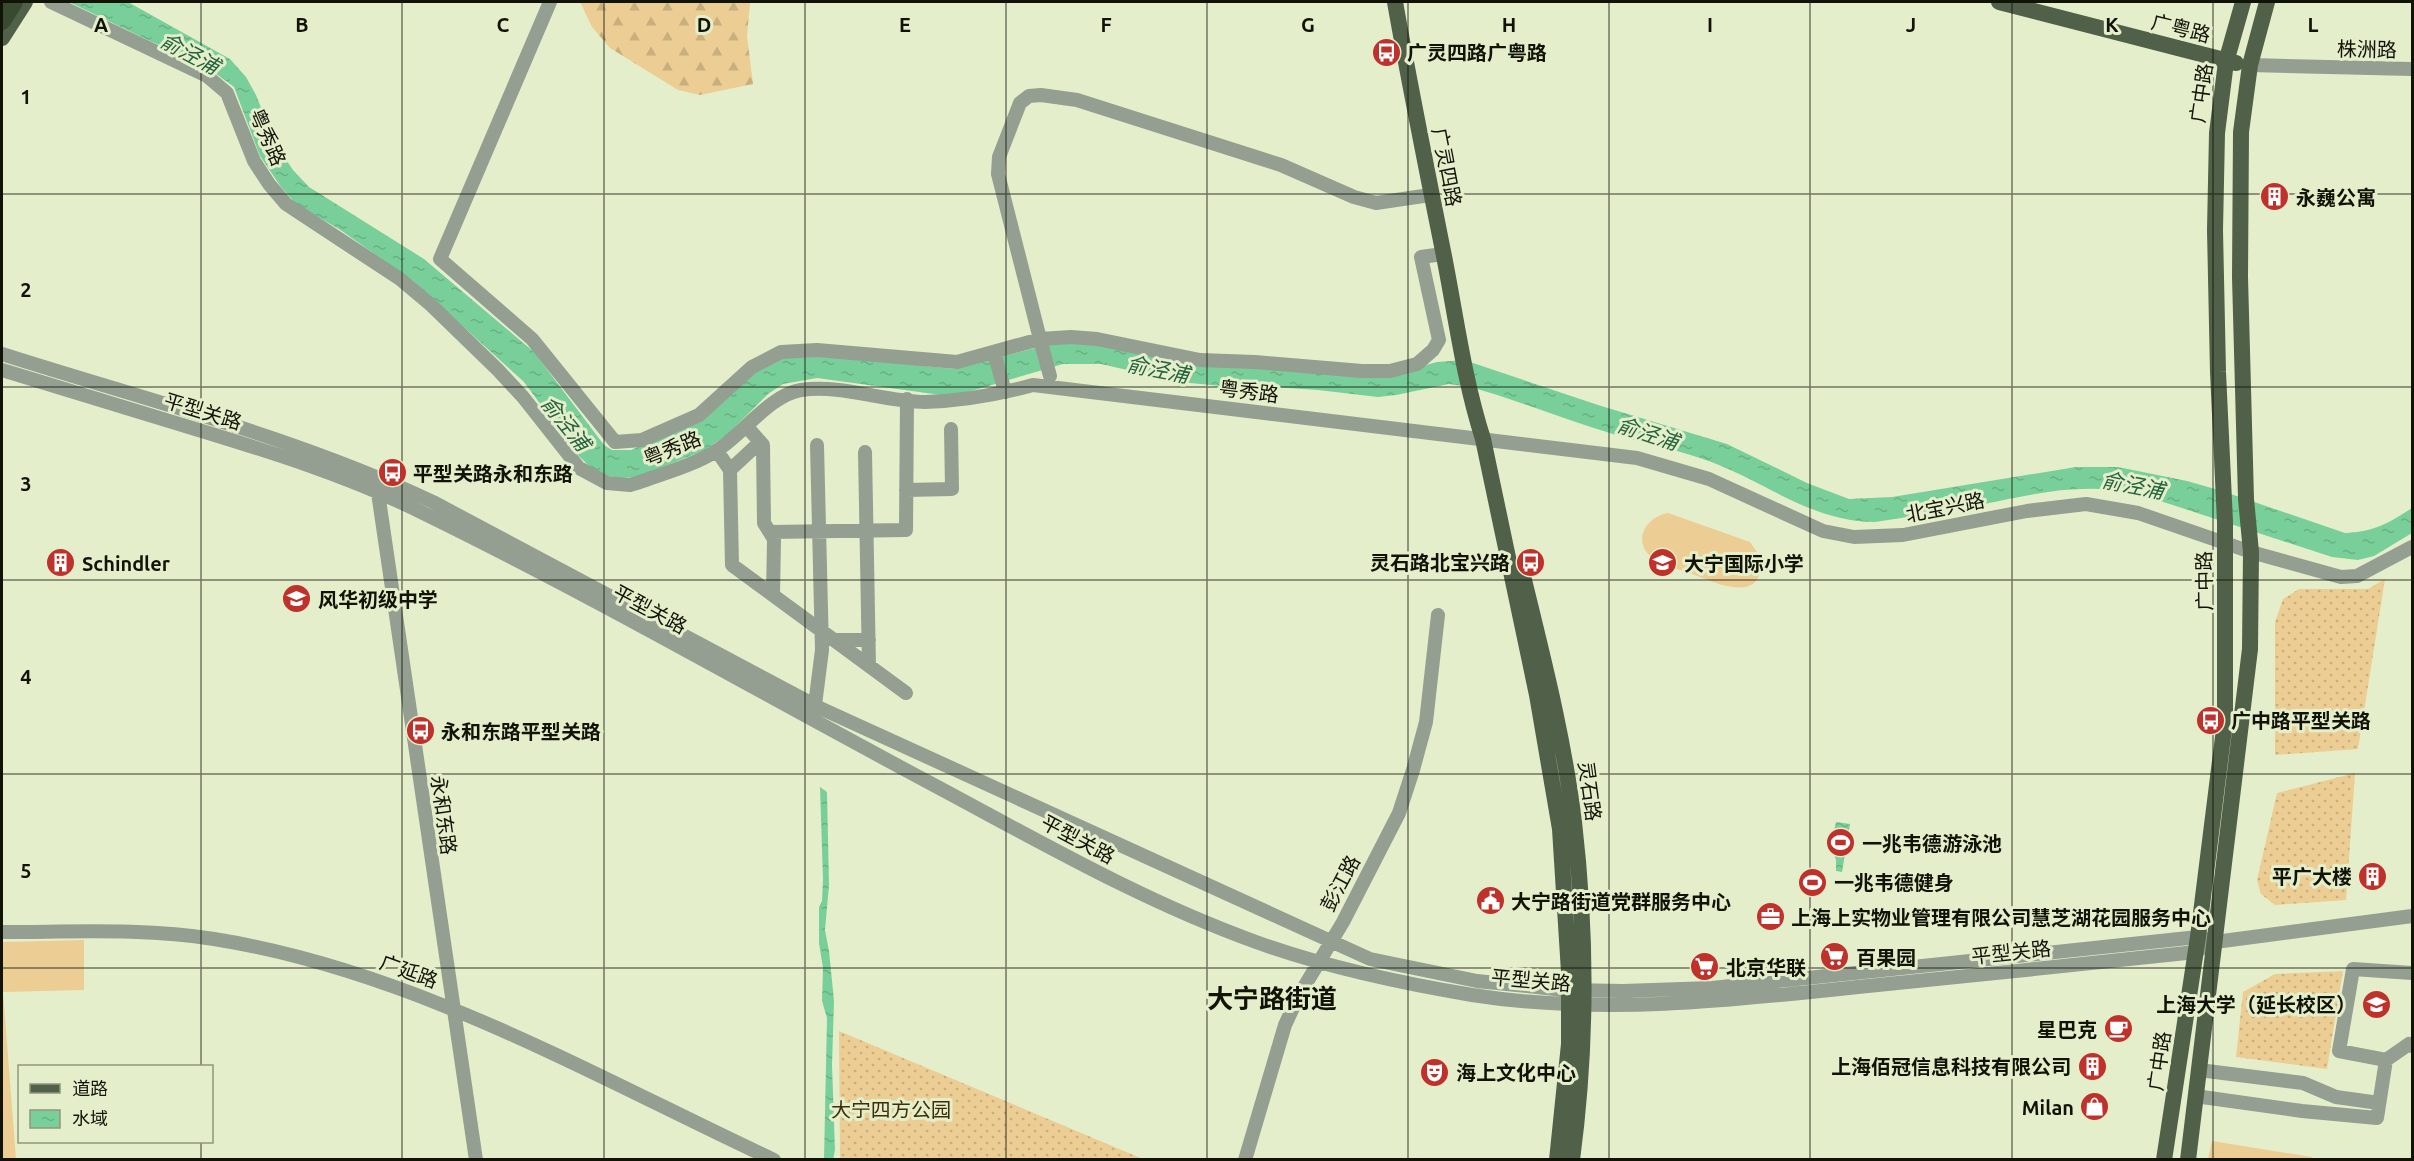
<svg xmlns="http://www.w3.org/2000/svg" width="2414" height="1161" viewBox="0 0 2414 1161" font-family="Ubuntu,'Noto Sans SC',sans-serif">
<defs>
<pattern id="grass-dots" width="8" height="8" patternUnits="userSpaceOnUse" patternTransform="scale(1.5)"><rect width="8" height="8" fill="#eccd93"/><path d="M2 2h.1M6 6h.1" fill="none" stroke="#c9af7d" stroke-width="1.8" stroke-linecap="round"/></pattern>
<pattern id="forest-firs" width="22" height="20" patternUnits="userSpaceOnUse" patternTransform="scale(1.5)"><rect width="22" height="20" fill="#eccd93"/><path d="M5 1l3.5 6h-7zM16 11l3.5 6h-7z" fill="#c9af7d"/></pattern>
<pattern id="water-ripples" width="26" height="14" patternUnits="userSpaceOnUse" patternTransform="scale(1.5)"><rect width="26" height="14" fill="#79cf99"/><path d="M2 4q2-2 4 0t4 0M15 11q2-2 4 0t4 0" fill="none" stroke="#68b182"/></pattern>
</defs>
<rect width="100%" height="100%" fill="#e5eeca"/>
<path fill="url(#grass-dots)" d="M2385 579 2358 749 2275 755V622L2283 599 2299 589H2368Z
M2355 773 2346 900 2275 905 2261 894 2257 880 2277 793Z
M2343 971 2327 1069 2236 1057 2243 992 2275 974Z
M839 1031 1143 1159H840Z"/>
<path fill="url(#forest-firs)" d="M580 2H774L750 3 747 36 753 84 700 95 678 90 610 48 592 27Z"/>
<path fill="#eccd93" d="M1668 513 1750 542 1761 558C1764 606 1716 583 1692 574 1679 569 1660 565 1650 556 1632 539 1648 516 1668 513Z
M84 940V990L3 992 16 1159H2V942Z
M2212 1141 2312 1157V1159H2208Z"/>
<path fill="url(#water-ripples)" d="M69 2H128L230 59 246 77 256 95 275 143 293 170 309 187 424 259 534 352 604 445 612 450H631L700 420 755 371 779 358 819 355 955 369 1061 341 1079 340 1134 351 1400 372 1437 362 1464 360 1598 405 1727 444 1807 483 1849 499 1892 497 2076 467H2118L2187 481 2222 491 2345 533C2374 532 2389 523 2412 508V533L2374 556 2358 560 2332 557 2139 494C2083 482 2039 493 1984 504 1948 510 1911 517 1875 522 1814 522 1768 484 1714 463 1681 450 1646 444 1613 434 1565 420 1518 400 1470 387L1449 384 1396 395 1378 397 1318 390 1273 387 1241 388 1180 382 1101 364H1063L961 394 941 395 817 378 783 384 768 394 728 434 705 450 638 477 620 478 604 475 590 467 578 455 524 382 413 281 339 229 297 205 281 187 260 156 234 87 203 64H197V60L191 57 186 60 181 54 152 42Z
M820 787 827 792 829 885 825 930 829 951 834 1001 832 1065 835 1150 833 1160 824 1159 827 1018 822 1001 823 968 819 943V907L822 901 823 880Z
M1836 822 1850 824 1842 872 1836 871V860L1831 844Z"/>
<g fill="none" stroke-linecap="round" stroke-linejoin="round">
<path stroke="#949e91" stroke-width="14" d="M51 2 207 76 227 93 254 161 269 184 286 204 400 279 431 305 498 370 523 397 579 468 607 483 630 485 640 482C665 473 694 465 716 451 743 434 770 395 801 390 842 384 884 402 925 402 959 401 1000 394 1033 385L1637 458 1709 479 1823 531 1854 537 1903 535 2027 511 2086 504 2138 513 2251 552 2341 577 2357 576 2412 547
M550 2 440 259 532 339 615 442 642 440 699 415 752 367 781 352 817 350 957 362 1040 339 998 174 999 157 1020 103 1029 96 1041 95 1077 100 1281 165 1354 197 1376 203 1430 195
M2250 65 2412 69
M994 352 1005 392
M2 354C146 400 295 437 433 502L820 708 1370 959 1477 981 1565 990 1623 991 1712 988 2198 937 2215 942 2412 916
M2 370C65 389 129 409 192 428 271 452 349 476 423 513 595 597 761 693 930 783 1037 840 1142 901 1256 942 1325 967 1400 983 1472 995 1600 1015 1730 1001 1858 987 1971 976 2083 964 2196 952L2202 948
M1050 376 1040 339 1071 337 1097 339 1200 360 1255 362 1362 371H1390L1417 364 1433 350 1439 340 1421 257 1443 254
M747 427 763 445 764 523 774 539 773 595
M717 451 730 470 732 565 906 693
M865 452 869 666
M730 470 760 442
M377 486 476 1160
M906 490 952 489 951 429
M770 532 906 530 907 399
M834 640H869
M815 705 822 650 817 445
M2 932C72 932 145 928 214 939 414 971 592 1075 774 1160
M2412 973 2353 969 2339 1051 2386 1060 2409 1044 2412 1046
M2199 1070 2303 1083 2336 1097 2379 1103
M2195 1096 2302 1111 2377 1118 2386 1060
M1245 1160 1285 1025 1298 997 1343 922 1399 813 1413 770 1426 722 1438 615"/>
<path stroke="#506049" stroke-width="16" d="M1395 2C1410 87 1427 171 1444 256 1456 317 1464 380 1483 439L1537 695 1560 829 1569 972V1044L1557 1160
M1999 2 2236 63
M2 38 25 2
M1523 576C1543 658 1564 739 1574 822 1587 934 1587 1048 1572 1160
M2164 1160 2198 937 2225 721V522L2218 372 2215 230 2217 133 2226 62 2243 2
M2188 1160 2250 649 2251 552 2246 499 2240 277 2241 132 2250 65 2267 2"/>
<path stroke="#384a30" stroke-width="18" d="M2 21 14 2"/>
</g>
<path fill="none" stroke="#111307" stroke-width="1.5" stroke-opacity="0.55" d="M201 2V1066M402 2V1160M604 2V1160M805 2V1160M1006 2V1160M1207 2V1160M1408 2V1160M1609 2V1160M1810 2V1160M2012 2V1160M2213 2V1160M2 194H2412M2 387H2412M2 580H2412M2 774H2412M2 968H2412M201 1142V1160"/>
<defs>
<symbol id="bus-disc" viewBox="-11 -11 22 22"><circle r="9.5" fill="#bf312b" stroke="#e5eeca"/><path d="M-5-6H5V4H4V6H2V4H-2V6H-4V4H-5ZM-3.5-4V0h7V-4ZM-3.5 1.2v1.5H-2V1.2ZM2 1.2v1.5H3.5V1.2Z" fill="#fff"/></symbol>
<symbol id="building-disc" viewBox="-11 -11 22 22"><circle r="9.5" fill="#bf312b" stroke="#e5eeca"/><path d="M-4-6H4V6H1V3H-1V6H-4ZM-2.5-4.3h1.7v1.8h-1.7ZM.8-4.3h1.7v1.8H.8ZM-2.5-1h1.7V.8h-1.7ZM.8-1h1.7V.8H.8Z" fill="#fff"/></symbol>
<symbol id="school-disc" viewBox="-11 -11 22 22"><circle r="9.5" fill="#bf312b" stroke="#e5eeca"/><path d="M0-5L7-2L0 1L-7-2ZM-4 1L0 2.5L4 1V4Q0 6-4 4Z" fill="#fff"/></symbol>
<symbol id="stadium-disc" viewBox="-11 -11 22 22"><circle r="9.5" fill="#bf312b" stroke="#e5eeca"/><path d="M0-5a6.5 5 0 1 0 0 10a6.5 5 0 1 0 0-10ZM-3.5-1.8h7v3.6h-7Z" fill="#fff"/></symbol>
<symbol id="civic-disc" viewBox="-11 -11 22 22"><circle r="9.5" fill="#bf312b" stroke="#e5eeca"/><path d="M-.6-6.5H3V-4.5H.6V-3L4-1V1h2V6H-6V1h2V-1L-.6-3ZM-1.2 2.5V6h2.4V2.5Z" fill="#fff"/></symbol>
<symbol id="office-disc" viewBox="-11 -11 22 22"><circle r="9.5" fill="#bf312b" stroke="#e5eeca"/><path d="M-6-3h4V-5.5h4V-3h4V5H-6ZM-1-4.5V-3h2v-1.5ZM-6 0V1H6V0Z" fill="#fff"/></symbol>
<symbol id="supermarket-disc" viewBox="-11 -11 22 22"><circle r="9.5" fill="#bf312b" stroke="#e5eeca"/><path d="M-6-5.5h2.5l.6 2H6L4.5 2H-2.5L-4.4-4H-6ZM-1.5 3.2a1.3 1.3 0 1 0 .1 0ZM3 3.2a1.3 1.3 0 1 0 .1 0Z" fill="#fff"/></symbol>
<symbol id="university-disc" viewBox="-11 -11 22 22"><circle r="9.5" fill="#bf312b" stroke="#e5eeca"/><path d="M0-5L7-2L0 1L-7-2ZM-4 1L0 2.5L4 1V4Q0 6-4 4Z" fill="#fff"/></symbol>
<symbol id="cafe-disc" viewBox="-11 -11 22 22"><circle r="9.5" fill="#bf312b" stroke="#e5eeca"/><path d="M-5.5-4.5H6V0H3Q3 3.5 0 3.5H-2.5Q-5.5 3.5-5.5 0ZM3-3.2v2h1.7v-2ZM-6 4.5H4V6H-6Z" fill="#fff"/></symbol>
<symbol id="theatre-disc" viewBox="-11 -11 22 22"><circle r="9.5" fill="#bf312b" stroke="#e5eeca"/><path d="M-5-5.5Q0-4 5-5.5V0Q5 5 0 6Q-5 5-5 0ZM-3.3-2.5H-1v1.5H-3.3ZM1-2.5H3.3v1.5H1ZM-2.8 1Q0 5.5 2.8 1Z" fill="#fff"/></symbol>
<symbol id="shop-disc" viewBox="-11 -11 22 22"><circle r="9.5" fill="#bf312b" stroke="#e5eeca"/><path d="M-5-2.5h2.3a2.7 3.5 0 0 1 5.4 0H5L5.5 6h-11ZM-1.5-2.5h3a1.5 2.3 0 0 0-3 0Z" fill="#fff"/></symbol>
</defs>
<g fill-rule="evenodd">
<use href="#bus-disc" x="1370" y="36" width="33" height="33"/>
<use href="#building-disc" x="2258" y="180" width="33" height="33"/>
<use href="#bus-disc" x="376" y="456" width="33" height="33"/>
<use href="#bus-disc" x="1514" y="546" width="33" height="33"/>
<use href="#building-disc" x="44" y="546" width="33" height="33"/>
<use href="#school-disc" x="1646" y="546" width="33" height="33"/>
<use href="#school-disc" x="280" y="582" width="33" height="33"/>
<use href="#bus-disc" x="2194" y="704" width="33" height="33"/>
<use href="#bus-disc" x="404" y="714" width="33" height="33"/>
<use href="#stadium-disc" x="1824" y="826" width="33" height="33"/>
<use href="#building-disc" x="2356" y="860" width="33" height="33"/>
<use href="#stadium-disc" x="1796" y="866" width="33" height="33"/>
<use href="#civic-disc" x="1474" y="884" width="33" height="33"/>
<use href="#office-disc" x="1754" y="900" width="33" height="33"/>
<use href="#supermarket-disc" x="1818" y="940" width="33" height="33"/>
<use href="#supermarket-disc" x="1688" y="950" width="33" height="33"/>
<use href="#university-disc" x="2360" y="988" width="33" height="33"/>
<use href="#cafe-disc" x="2102" y="1012" width="33" height="33"/>
<use href="#building-disc" x="2076" y="1050" width="33" height="33"/>
<use href="#theatre-disc" x="1418" y="1056" width="33" height="33"/>
<use href="#shop-disc" x="2078" y="1090" width="33" height="33"/>
</g>
<g text-anchor="middle" dominant-baseline="central" stroke-width="6" stroke-linejoin="round" paint-order="stroke">
<g font-size="20" fill="#111307" stroke="#e5eeca">
<text transform="translate(2181 28) rotate(14)">广粤路</text>
<text transform="translate(2367 49) rotate(1)">株洲路</text>
<text transform="translate(2201 93) rotate(-82)">广中路</text>
<text transform="translate(268 137) rotate(66)">粤秀路</text>
<text transform="translate(1447 167) rotate(79)">广灵四路</text>
<text transform="translate(1249 391) rotate(7)">粤秀路</text>
<text transform="translate(203 411) rotate(17)">平型关路</text>
<text transform="translate(672 448) rotate(-22)">粤秀路</text>
<text transform="translate(1945 507) rotate(-11)">北宝兴路</text>
<text transform="translate(2204 581) rotate(-91)">广中路</text>
<text transform="translate(650 609) rotate(28)">平型关路</text>
<text transform="translate(1590 791) rotate(82)">灵石路</text>
<text transform="translate(444 815) rotate(82)">永和东路</text>
<text transform="translate(1078 839) rotate(28)">平型关路</text>
<text transform="translate(1340 883) rotate(-62)">彭江路</text>
<text transform="translate(2011 952) rotate(-6)">平型关路</text>
<text transform="translate(409 971) rotate(20)">广延路</text>
<text transform="translate(1531 980) rotate(5)">平型关路</text>
<text transform="translate(2159 1061) rotate(-82)">广中路</text>
</g>
<g font-size="20" font-weight="bold" fill="#111307" stroke="#e5eeca" text-anchor="start">
<text x="1407" y="52">广灵四路广粤路</text>
<text x="2296" y="197">永巍公寓</text>
<text x="413" y="473">平型关路永和东路</text>
<text x="1510" y="562" text-anchor="end">灵石路北宝兴路</text>
<text x="82" y="563">Schindler</text>
<text x="1684" y="563">大宁国际小学</text>
<text x="318" y="599">风华初级中学</text>
<text x="2231" y="720">广中路平型关路</text>
<text x="441" y="731">永和东路平型关路</text>
<text x="1862" y="843">一兆韦德游泳池</text>
<text x="2352" y="876" text-anchor="end">平广大楼</text>
<text x="1834" y="882">一兆韦德健身</text>
<text x="1511" y="901">大宁路街道党群服务中心</text>
<text x="1791" y="917">上海上实物业管理有限公司慧芝湖花园服务中心</text>
<text x="1856" y="957">百果园</text>
<text x="1726" y="967">北京华联</text>
<text x="2356" y="1004" text-anchor="end">上海大学（延长校区）</text>
<text x="2097" y="1029" text-anchor="end">星巴克</text>
<text x="2071" y="1066" text-anchor="end">上海佰冠信息科技有限公司</text>
<text x="1456" y="1072">海上文化中心</text>
<text x="2074" y="1107" text-anchor="end">Milan</text>
</g>
<g font-size="20" fill="#3f2d07" stroke="#e5eeca">
<text x="891" y="1109">大宁四方公园</text>
</g>
<g font-size="21" font-style="italic" fill="#24623f" stroke="#e5eeca">
<text transform="translate(190 53) rotate(28)">俞泾浦</text>
<text transform="translate(1158 369) rotate(11)">俞泾浦</text>
<text transform="translate(566 423) rotate(51)">俞泾浦</text>
<text transform="translate(1648 433) rotate(18)">俞泾浦</text>
<text transform="translate(2133 485) rotate(11)">俞泾浦</text>
</g>
<g font-size="26" font-weight="bold" fill="#111307" stroke="#e5eeca">
<text x="1272" y="998">大宁路街道</text>
</g>
</g>
<g font-size="20" text-anchor="middle" font-weight="bold" fill="#111307" stroke="#e5eeca" stroke-width="6" stroke-linejoin="round" paint-order="stroke">
<text x="101" y="32">A</text>
<text x="302" y="32">B</text>
<text x="503" y="32">C</text>
<text x="704" y="32">D</text>
<text x="905" y="32">E</text>
<text x="1106" y="32">F</text>
<text x="1308" y="32">G</text>
<text x="1509" y="32">H</text>
<text x="1710" y="32">I</text>
<text x="1911" y="32">J</text>
<text x="2112" y="32">K</text>
<text x="2313" y="32">L</text>
<text x="26" y="104">1</text>
<text x="26" y="297">2</text>
<text x="26" y="491">3</text>
<text x="26" y="684">4</text>
<text x="26" y="878">5</text>
</g>
<rect width="2414" height="1161" fill="none" stroke="#111307" stroke-width="6"/>
<rect x="18" y="1065" width="195" height="78" fill="#e5eeca" stroke="#90967c" stroke-width="1.5"/>
<rect x="30" y="1084" width="30" height="9" fill="#506049" stroke="#90967c" stroke-width="1.5"/>
<text x="72" y="1095" font-size="18" fill="#111307">道路</text>
<rect x="30" y="1110" width="30" height="18" fill="url(#water-ripples)" stroke="#90967c" stroke-width="1.5"/>
<text x="72" y="1125" font-size="18" fill="#111307">水域</text>
</svg>
